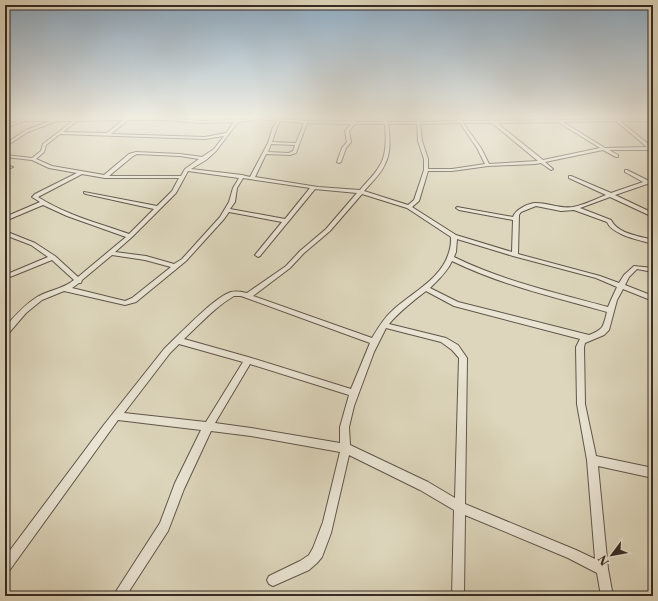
<svg xmlns="http://www.w3.org/2000/svg" width="658" height="601" viewBox="0 0 658 601" font-family="'Libre Caslon Text',serif">
<rect width="100%" height="100%" fill="#ddd6bc"/>
<filter id="stains"><feTurbulence type="fractalNoise" baseFrequency=".005" numOctaves="4"/><feColorMatrix values="0 0 0 0 .2 0 0 0 0 .09 0 0 0 0 .02 0 0 0 .5 -.17"/></filter>
<radialGradient id="worn" r=".72"><stop offset=".6" stop-color="#630" stop-opacity="0"/><stop offset="1" stop-color="#630" stop-opacity=".3"/></radialGradient>
<g fill="none" stroke-linecap="round" stroke-linejoin="round">
<defs>
<path id="minor" d="M75 118H167L202 121 236 120 237 118H241L240 120C262 116 283 119 305 121 320 122 336 121 352 121L353 120 355 122H384L383 118H387L388 122H417L416 118H420V122L458 121 457 120 459 119 462 121H490L491 119 494 121 555 120 557 119 559 120 653 119V121H620L652 147 653 150H609L618 155V157H616L603 150 545 162 553 169 551 170 541 163 535 164 488 166 452 171H428L419 201 412 207 456 235 512 252 513 220 459 210 456 208 457 207 513 217C515 210 528 203 536 203 549 203 560 209 573 207 584 205 596 199 606 195L569 178V176H571L611 193 643 182 625 172V170H627L653 183V186L647 184 615 195 653 213V217L610 197 580 208 611 220C618 234 639 236 653 240V244C640 240 612 235 607 222L574 210 561 211 536 206 521 212 519 215 518 254 600 276 619 283 624 275 634 266 653 268V272L637 269 629 277 625 285 653 296V301L623 289 617 300 609 330 604 335 585 343 584 347 585 404 596 456 653 468V478L598 466 608 569 613 596H601L597 573 568 558 465 515 464 596H452L454 510 420 490 349 455 331 533 322 557 317 563 309 570 273 586 269 584 267 580 269 576 300 561 309 555 313 548 323 522 340 452 251 436 211 431 184 489 168 531 126 596H113L160 523 175 483 201 430 118 420 9 571 5 573V557L103 426 164 349C179 335 213 298 231 292 236 291 242 292 247 293L286 266 300 251 326 229 357 193 315 189 260 256 258 257 255 255 282 222 229 212 224 219 186 261 136 302 125 305 64 291 42 300 26 313 8 334 5 335V327C15 316 24 305 37 297 49 290 63 289 74 280L52 260 5 279V275L48 257 31 245 5 235V231L35 243 55 256 78 277 126 237 67 216 43 205 5 221V217L40 202 32 197 35 194 77 173 49 168 32 160 5 157V155L32 158 41 151 43 144 73 121H57L28 132 5 147V144L26 130 51 121H24L5 128V126L19 121H5V119ZM258 119 277 121 273 127 268 143 250 177 242 175 191 169 206 160 216 151 238 122ZM123 120 107 133 63 132 77 121ZM128 120H167L202 123 234 122 226 133 205 137 111 134ZM280 121 304 123 296 143 272 142 277 127ZM616 121 647 147 605 148 563 122ZM558 122 600 148 543 160 497 123ZM307 123 351 124 345 131 347 142 342 148 337 162 339 163 341 162 346 148 351 142 349 131 355 124H385C386 137 387 154 380 165 375 175 366 182 360 190L318 187 255 177 266 154 290 155 296 153ZM460 123 477 148 485 164 452 169H428V159L422 141 420 124ZM463 123H492L538 161 489 164 481 148ZM388 124H417L418 141 424 159V170L414 200 408 205 364 191C371 183 381 174 385 164 391 153 390 136 388 124ZM60 134 205 139 224 136 214 149 202 157 180 154 136 152 129 154 104 175 52 166 36 159 44 152 46 145ZM271 144 295 145 293 151 289 153 268 152ZM137 154 180 156 199 159 185 169 181 176H109L133 156ZM188 171 239 178 233 188 229 202 220 217 182 259 174 264 146 256 115 252 132 237 176 193ZM82 174 105 178H179L172 191 157 206 84 192V193L86 194 154 209 129 234C98 223 66 215 38 197ZM243 178 310 188 285 219 230 209 235 202 237 188ZM362 194 407 208 451 237C451 242 451 247 449 252 442 279 411 293 392 311 384 318 378 328 372 338L253 296 290 268 304 253 330 231ZM457 239 513 256 596 278 617 287 611 300 608 307C556 293 503 281 454 257L456 252ZM112 255 145 260 171 267 132 298 125 301 72 288 79 283H81L82 280ZM452 261C501 285 554 297 607 312 603 327 604 329 589 335L458 302 430 288C438 280 447 272 452 261ZM426 291 454 306 580 339 576 347 577 404 587 460 595 559 576 550 465 504 467 358 458 345 446 338 389 324C400 311 413 301 426 291ZM234 296H241L370 343 351 389 248 357 184 339C200 324 215 307 234 296ZM386 328 441 342 452 350 459 358 455 498 428 482 350 445 349 427 354 406 374 352ZM179 344 243 362 206 422 124 413 170 353ZM250 364 349 395 340 427V443L251 428 215 423Z
M9 166 13 167 5 170V168Z"/>
</defs>
<use href="#minor" stroke="#60554b" stroke-width="2"/>
<use href="#minor" fill="#e9e4d3" fill-rule="evenodd"/>
</g>
<linearGradient id="sky" x2="0" y2="1"><stop stop-color="#8daac2"/><stop offset="0.58" stop-color="#f0ede1"/><stop offset="1" stop-color="#f0ede1" stop-opacity="0"/></linearGradient>
<rect width="658" height="202" fill="url(#sky)"/>
<rect width="658" height="601" fill="none" stroke="#ddd6bc" stroke-width="20"/>
<rect x="6" y="6" width="646" height="589" fill="none" stroke="#372a25" stroke-width="2"/>
<rect x="10" y="10" width="638" height="581" fill="none" stroke="#372a25"/>
<g transform="translate(612 555) rotate(238)" stroke="#e9e4d3" stroke-width="3" paint-order="stroke">
<path d="M0-3L7 15L0 10L-7 15Z" fill="#372a25"/>
<text y="-6" font-size="11" font-weight="bold" text-anchor="middle" fill="#372a25">N</text>
</g>
<rect width="100%" height="100%" filter="url(#stains)"/>
<rect width="100%" height="100%" fill="url(#worn)"/>
</svg>
